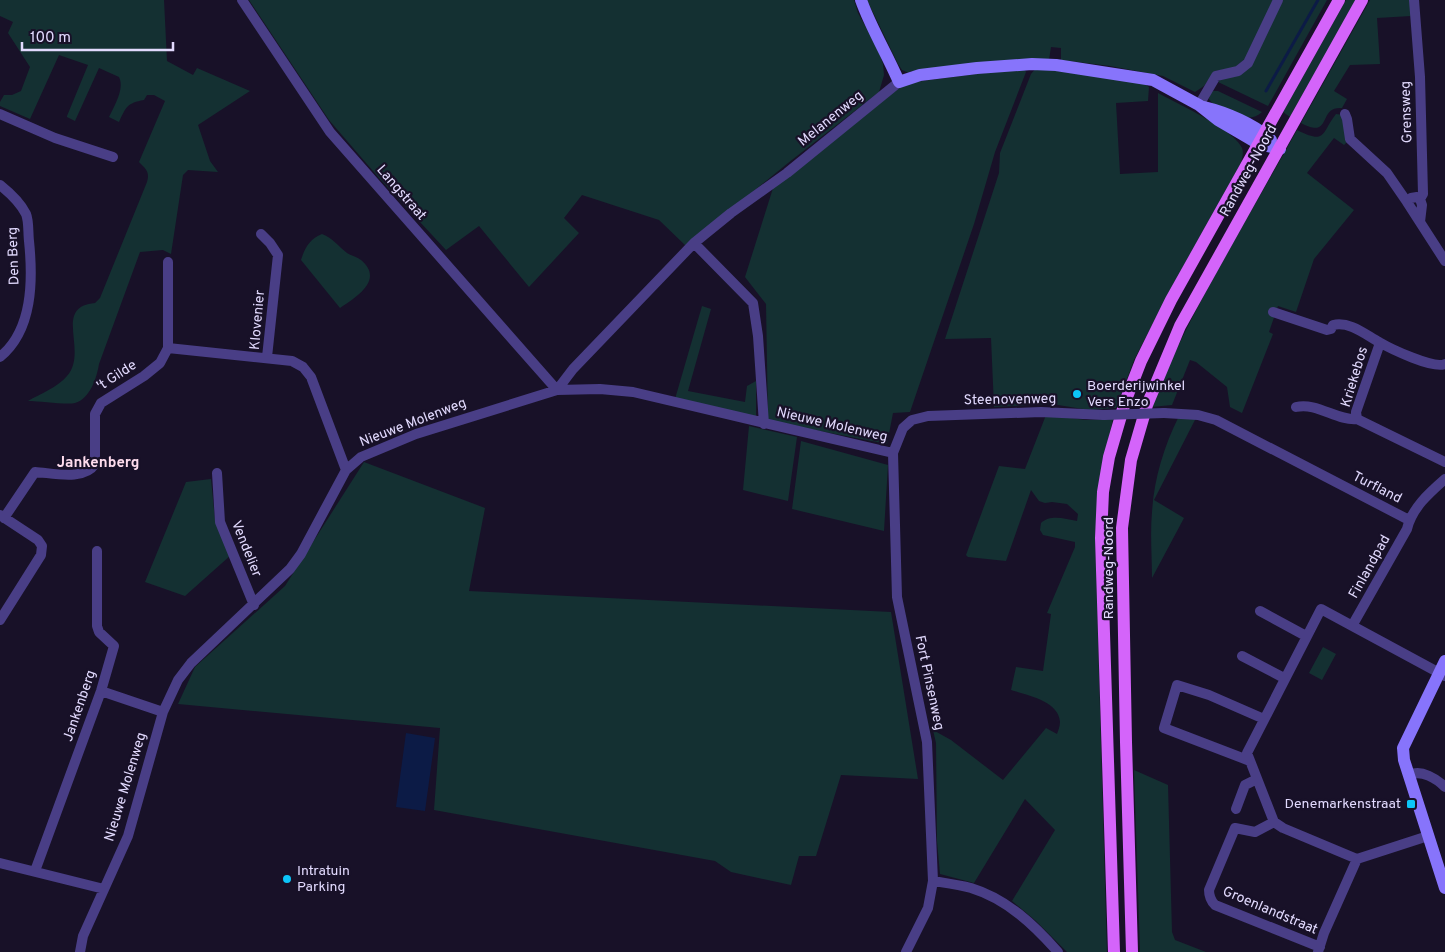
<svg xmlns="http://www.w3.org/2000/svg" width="1445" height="952" viewBox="0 0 1445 952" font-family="Overpass,sans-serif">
<rect width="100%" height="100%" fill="#181128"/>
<path fill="#143032" d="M0 0H164L167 61 193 75 197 68 250 91 198 125 210 161 218 172 188 170 183 175 171 254 163 250 140 252 99 364C97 377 90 399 75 403 66 405 40 401 28 401 40 394 58 387 67 376 89 351 52 307 95 303L100 298 147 182C150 172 146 169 139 162L165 101 154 95H147L144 100C127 103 126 107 119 122L109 117C114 106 125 89 119 77L99 68 75 121 67 117V116L88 65 59 55 30 119 0 106V102L4 95H12L21 91 30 67 8 33 13 22 0 16Z
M249 0H854L858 13 878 49 883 64 884 75 879 92 788 163 686 246 659 220 582 195 564 218 579 233 529 287 479 226 446 250 379 178 329 120Z
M867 0H1273L1249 56 1234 68 1215 71 1204 86 1195 92 1163 76 1110 66 1061 60V48L1051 47 1049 60 927 71H911L909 73 902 70 898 64Z
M1282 0H1327L1268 106 1218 82 1220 80 1240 73Z
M1346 0H1356L1290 117 1283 112Z
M1370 0H1410L1411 16 1377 18 1380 64 1350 65 1334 91 1347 99 1342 108C1317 106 1333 140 1301 123Z
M1024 68 1026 72 995 152 974 224 910 412 893 413 887 444 768 421 766 304 745 277 774 185 894 92 907 83Z
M1036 68 1143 83 1149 87 1148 101 1116 103 1120 174 1158 172V93C1176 103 1235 130 1242 148 1244 153 1242 158 1241 163L1171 288 1134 360 1116 408 1089 410 1052 404 994 407 991 338 945 339 999 173 1000 153 1031 74Z
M1213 91H1218L1262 112C1248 126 1227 110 1212 103L1209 99 1210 94Z
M1336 114 1343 115 1348 141 1344 145 1334 138 1307 173 1354 210 1314 259 1296 312 1278 306 1269 332 1273 334 1242 413 1230 407 1227 387 1196 362 1190 360 1172 405 1151 407C1190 310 1247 221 1297 130 1327 145 1321 133 1336 114Z
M322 234C333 238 338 246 347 253 352 256 357 257 361 260 385 280 355 298 340 308L301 260C305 247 310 239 322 234Z
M702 306 711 309 688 391 745 402 747 386 756 381V417L675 399Z
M1046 415 1086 420 1113 419 1101 472 1095 537 1107 952H1067L1036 921 1012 901 1055 830 1025 799 974 883 940 874 937 841 936 743 933 730 951 740 1003 780 1046 728 1057 734C1058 731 1060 726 1060 722 1059 701 1027 695 1011 690L1016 667 1043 671 1051 614 1047 613 1075 547V542L1043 535 1040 530 1041 523C1051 514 1065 519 1077 521L1078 514 1067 504 1052 502 1045 503 1039 501 1031 490 1006 561 968 557 966 555 999 466 1025 469Z
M1179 416H1197L1154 500 1184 518 1152 578C1152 556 1150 534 1152 512 1154 479 1164 446 1179 416Z
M749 426 797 437 788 501 743 490Z
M801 441 888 465 884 531 792 509Z
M364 462 485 508 469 591 891 612 918 779 841 775 816 856H799L791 885 731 872 715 861 434 810 440 728 178 704 195 667 285 586Z
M211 479 215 520 231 555 185 596 145 582 186 482Z
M1323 647 1336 654 1322 680 1309 673Z
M1134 770 1168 785 1172 932 1175 940 1206 952H1140Z"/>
<path fill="#0c1b46" d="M406 733 435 738 425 811 396 807Z"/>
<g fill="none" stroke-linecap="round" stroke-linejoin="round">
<path stroke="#0c1b46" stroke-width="3" d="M1266 91 1318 0"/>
<path stroke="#493e86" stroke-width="10" d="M242 0 330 132 557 390
M1414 0 1420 77 1423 194 1420 199 1422 205 1420 222
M1199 105 1216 76 1238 71 1248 63 1278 0
M0 114 55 138 113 157
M1345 114 1347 119 1350 139 1387 173 1407 202 1411 198 1417 197 1420 199
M0 185C10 193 20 202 26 214 29 221 28 233 29 241 33 280 33 330 0 357
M1407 202 1445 261
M261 234 270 243 278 255 267 357
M694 243 753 303 758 336 764 424
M168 262V348L292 361 303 367 311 377 346 470
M1273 312 1327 330 1331 329 1333 325C1350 321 1366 335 1379 342 1391 349 1433 369 1445 364
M1380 343 1356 412 1357 419 1445 462
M557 390 573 369 694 243 731 213 787 173 899 82
M1296 407C1317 402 1337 421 1357 419
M1164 413 1198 415 1216 420 1409 520
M217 473 220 522 254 605
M0 515 38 540 42 546 41 555 0 620
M4 518 35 472C53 473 84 481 95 464V414L101 403 144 376 160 363 168 348
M1260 611 1306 636
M1352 626 1407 529C1412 508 1429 493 1445 479
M1242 656 1284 678
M101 691 163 712
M1250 761 1164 728 1177 685 1209 695 1264 719
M1410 775C1421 769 1437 779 1445 787
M1236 809 1245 785 1257 779
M1274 822 1255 832 1235 828 1209 890C1209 896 1210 900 1215 905L1320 947
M1428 836 1357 859 1283 828 1274 822 1247 753 1321 609 1445 676
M0 863 104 889
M35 871 101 691 114 646 99 632 97 626V551
M933 881C945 883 959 885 971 888 1007 899 1034 925 1058 952
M80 952 83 936 128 836 163 712 178 680 191 663 290 569 301 554 346 470 361 457 416 434 557 390 600 389 633 392 667 400 893 453
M906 952 928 908 933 881 927 742 897 597 893 453 903 428 912 420 928 416 1041 412 1104 415
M1318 952 1324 933 1357 859"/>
<path stroke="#8774fb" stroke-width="12" d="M861 0C871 28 887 54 899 82L920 75 977 68 1032 64 1056 65 1153 80 1199 105 1218 120 1259 144 1280 149
M1204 107C1225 112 1255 124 1271 140
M1445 661 1403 748 1404 760 1445 888"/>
<path stroke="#d464fa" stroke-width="12" d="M1114 952 1101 538 1103 492 1109 457 1125 402 1141 361 1171 300 1339 0
M1132 952 1126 742 1122 528 1131 460 1147 405 1180 326 1362 0"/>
<path stroke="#493e86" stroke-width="10" d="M1104 415 1164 413"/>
</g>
<g fill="#0cc5f8" stroke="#181128" stroke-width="2">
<circle cx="1077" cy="394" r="5"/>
<rect x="1406" y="799" width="10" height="10" rx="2.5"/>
<circle cx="287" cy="879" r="5"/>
</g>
<g text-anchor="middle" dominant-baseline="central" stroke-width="4.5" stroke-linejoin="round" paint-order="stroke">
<g font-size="14" fill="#e2dafe" stroke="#181128">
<text transform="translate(1407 112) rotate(-92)">Grensweg</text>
<text transform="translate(831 119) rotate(-39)">Melanenweg</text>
<text transform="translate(1249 171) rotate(-61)">Randweg-Noord</text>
<text transform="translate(401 193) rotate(49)">Langstraat</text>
<text transform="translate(14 256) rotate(-92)">Den Berg</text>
<text transform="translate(258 320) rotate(-85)">Klovenier</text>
<text transform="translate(117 376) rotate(-33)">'t Gilde</text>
<text transform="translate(1355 377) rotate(-73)">Kriekebos</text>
<text transform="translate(1010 400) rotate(-1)">Steenovenweg</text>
<text transform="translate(413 423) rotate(-21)">Nieuwe Molenweg</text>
<text transform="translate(832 425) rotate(13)">Nieuwe Molenweg</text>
<text transform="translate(1377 488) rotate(27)">Turfland</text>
<text transform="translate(246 549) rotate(68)">Vendelier</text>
<text transform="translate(1370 567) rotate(-61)">Finlandpad</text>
<text transform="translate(1109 568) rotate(-90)">Randweg-Noord</text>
<text transform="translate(929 683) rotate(78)">Fort Pinsenweg</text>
<text transform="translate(80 706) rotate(-71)">Jankenberg</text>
<text transform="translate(126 787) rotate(-73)">Nieuwe Molenweg</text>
<text transform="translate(1270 911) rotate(23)">Groenlandstraat</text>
</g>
<g font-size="14" fill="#e2dafe" stroke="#181128" text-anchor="start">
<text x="1087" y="386">Boerderijwinkel<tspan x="1087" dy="16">Vers Enzo</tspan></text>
<text x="1401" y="804" text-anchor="end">Denemarkenstraat</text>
<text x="297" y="871">Intratuin<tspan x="297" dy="16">Parking</tspan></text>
</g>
<g font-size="15" font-weight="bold" fill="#fedced" stroke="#181128">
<text x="98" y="463">Jankenberg</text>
</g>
</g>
<path d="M22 42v8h151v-8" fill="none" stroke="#e2dafe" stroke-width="2.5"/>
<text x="30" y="42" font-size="15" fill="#e2dafe" stroke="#181128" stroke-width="4" paint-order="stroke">100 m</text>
</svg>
